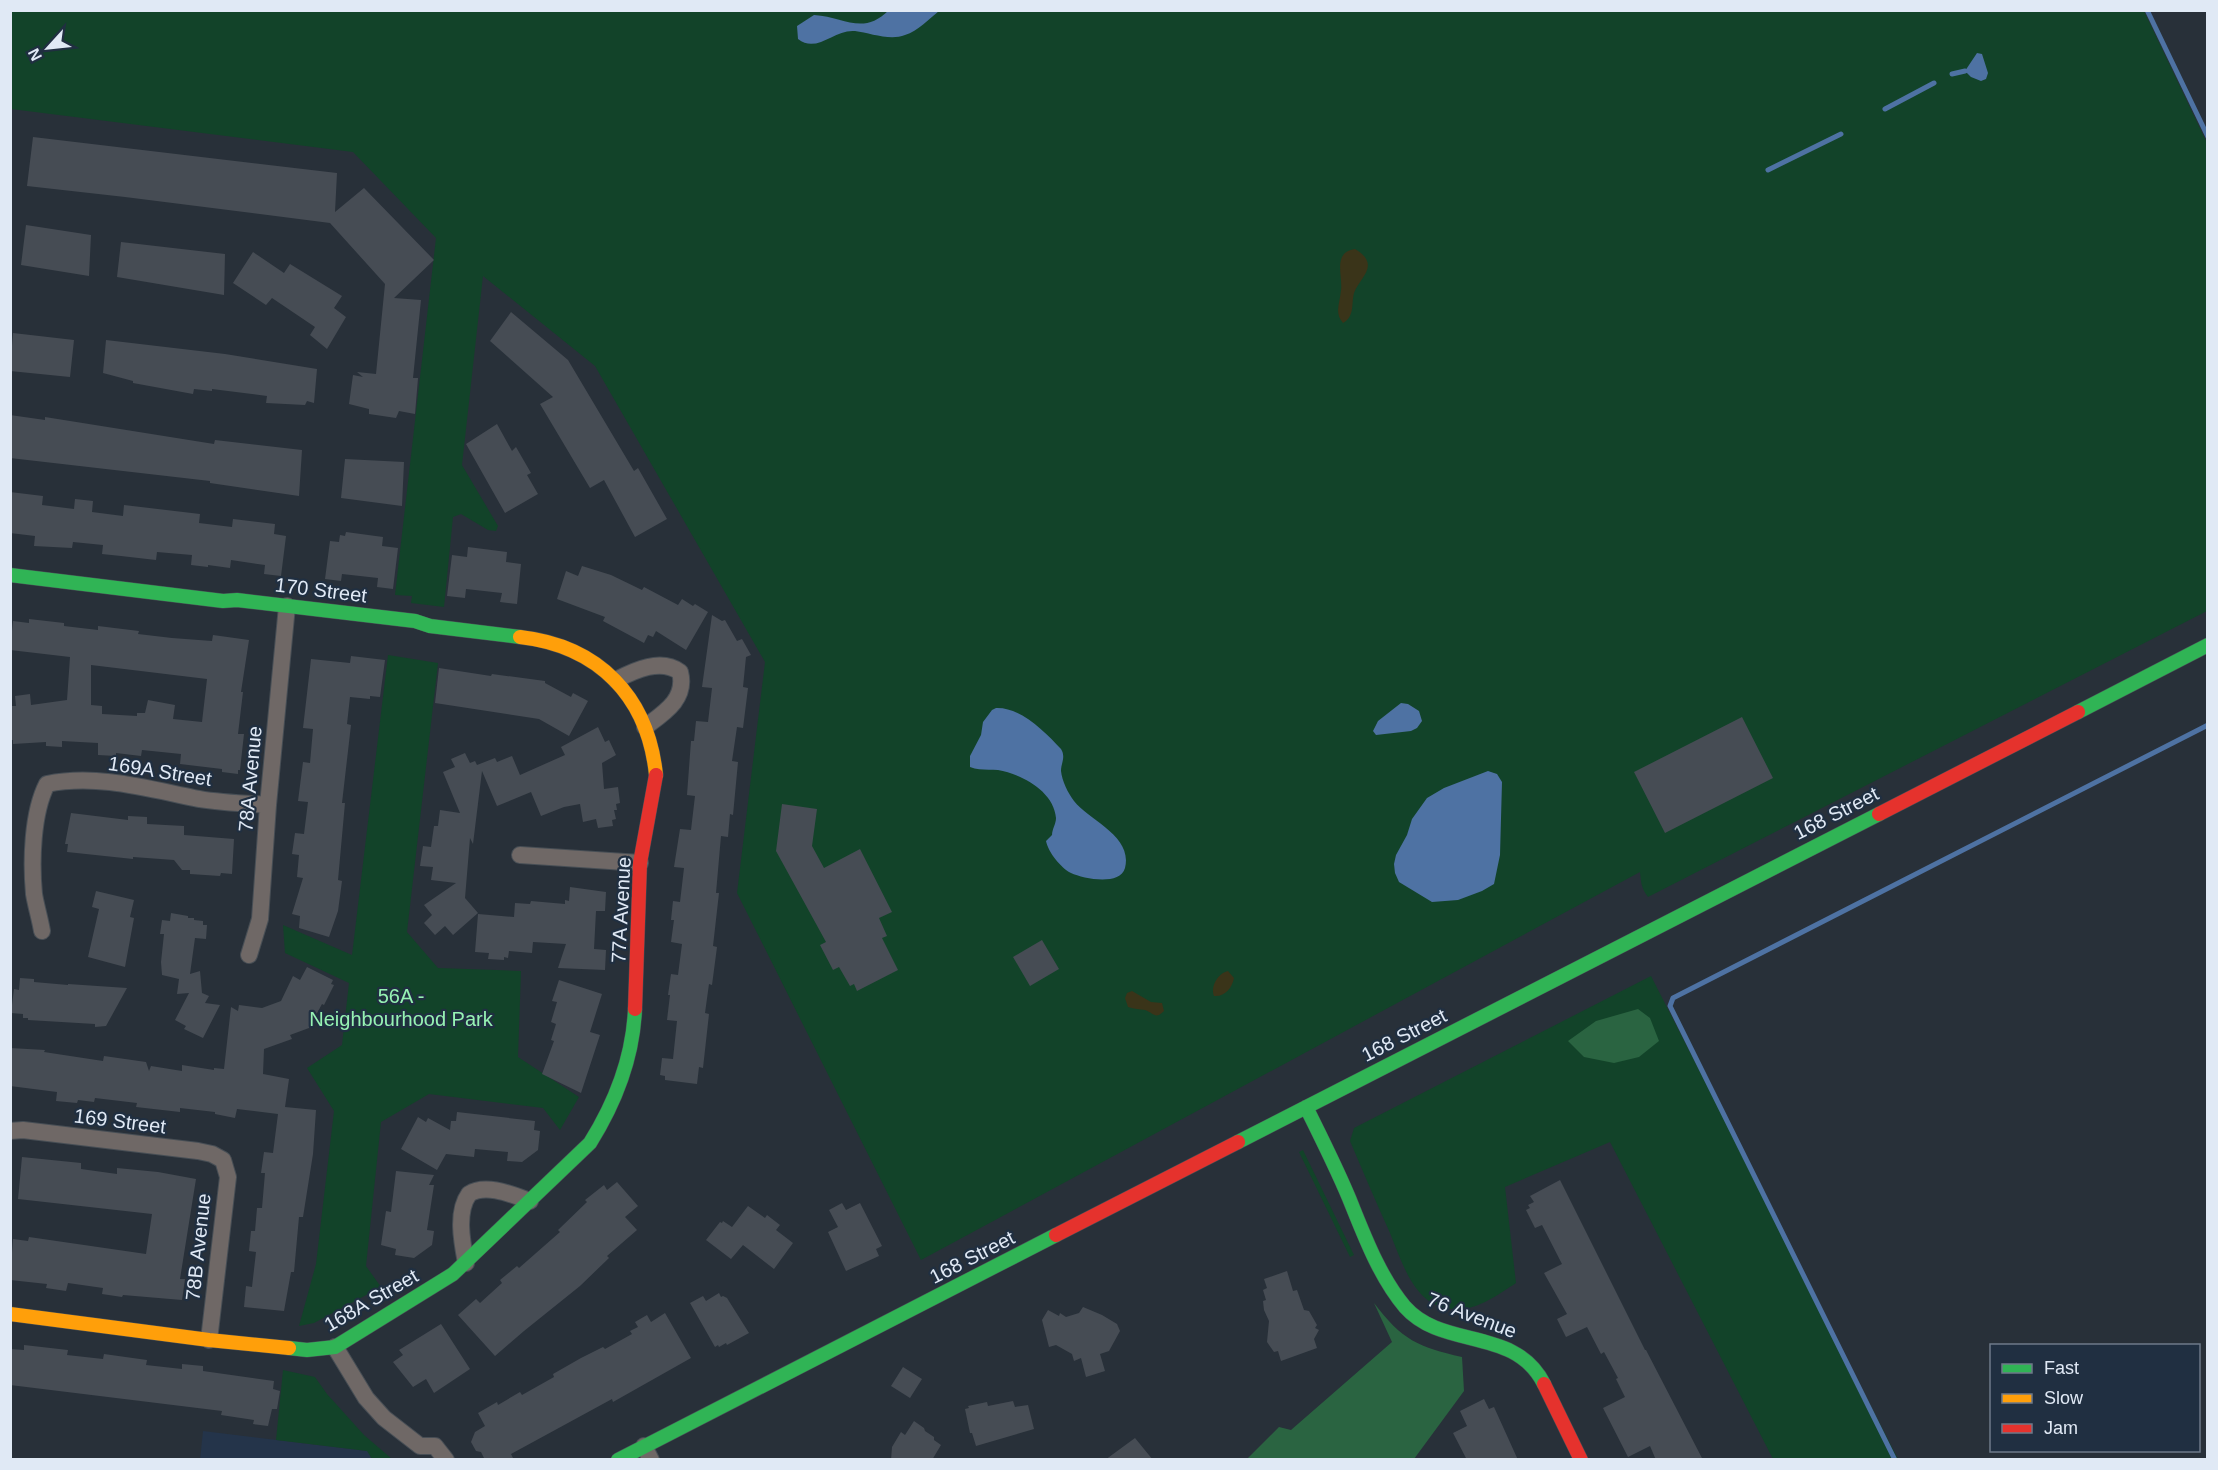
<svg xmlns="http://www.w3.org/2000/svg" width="2218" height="1470" viewBox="0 0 2218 1470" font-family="Helvetica,sans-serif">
<rect width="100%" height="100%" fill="#283039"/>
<path fill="#24344a" d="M203 1431 368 1451 372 1459 200 1460Z"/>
<path fill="#124329" d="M11 10 2144 11 2207 143V611L1648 897C1641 888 1641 882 1640 872L921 1260 737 893 765 662 595 366 483 276 462 465 498 526 496 531 488 530 461 514 453 517 444 607 411 603 412 596 395 595 436 238 353 152 11 109Z
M388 655 438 663 407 932 438 968 521 971 518 1057 579 1097 560 1130 543 1108 429 1094 381 1122 366 1266 381 1287 314 1323 299 1326 316 1264 334 1111 307 1068 342 1045 349 983 285 953 283 925 352 955Z
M1651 976 1898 1459H1773L1610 1142 1505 1187 1516 1283C1498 1295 1476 1311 1454 1309 1444 1309 1431 1304 1424 1297 1407 1281 1399 1255 1390 1233 1376 1202 1363 1172 1350 1141L1354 1128Z
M1303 1150 1354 1255 1350 1257 1299 1152Z
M283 1370 315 1377 327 1394 364 1435 392 1459H372L367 1451 276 1440Z"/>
<path fill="#2a6441" d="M1638 1009 1650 1018 1659 1041 1639 1057 1614 1063 1584 1057 1568 1041 1596 1021Z
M1374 1303C1402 1340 1418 1347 1462 1357L1464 1391 1414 1459H1247L1279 1427 1291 1430 1392 1342Z"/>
<path fill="#3a3419" d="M1355 249C1382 265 1359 278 1354 293 1351 305 1355 316 1343 323 1334 313 1340 303 1341 290 1343 276 1332 252 1355 249Z
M1228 971 1234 978C1232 988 1225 997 1214 996 1210 987 1218 973 1228 971Z
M1132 991 1151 1002 1162 1003 1164 1011C1155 1020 1154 1013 1145 1010 1140 1009 1134 1009 1128 1007L1125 998 1127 993Z"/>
<path fill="#4e72a3" d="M889 10 939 11C929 19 918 31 905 35 890 41 870 33 855 31 834 29 817 54 798 39L797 26 814 15C845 17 863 36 889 10Z
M1977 53 1982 54 1988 73 1986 79 1981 81 1971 77 1965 71Z
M1401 703 1408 704 1419 711 1422 721 1417 728 1411 731 1376 735 1373 731 1378 721Z
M996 708C1021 707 1045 732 1061 749 1066 757 1061 763 1061 771 1062 781 1068 793 1074 801 1090 821 1133 836 1125 868 1120 886 1084 879 1071 873 1061 868 1048 852 1046 841L1052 835C1052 829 1056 824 1056 818 1054 791 1021 774 998 770 989 769 979 771 970 767V756L981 735 983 722 992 710Z
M1488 771 1497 774 1502 782 1500 855 1494 884 1482 891 1458 900 1432 902 1399 882 1395 873 1394 864 1396 855 1407 835 1412 819 1427 798 1444 788Z"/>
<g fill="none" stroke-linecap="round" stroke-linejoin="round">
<path stroke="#4e72a3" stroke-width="5" d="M2147 10 2208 137
M1952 74 1965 71
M1885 109 1934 83
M1768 170 1841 134
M1895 1460 1670 1006 1673 998 2208 725"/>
</g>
<path fill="#464c54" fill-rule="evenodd" d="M33 137 337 173 335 212 364 188 434 260 394 298 421 300 413 378H418L415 414 399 411 396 418 369 414V409L349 404 353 375 363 377 357 372 376 374 385 284 330 223 125 197 27 186Z
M26 225 91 235 89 276 21 265Z
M121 242 225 254 224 295 117 277Z
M253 252 284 273 290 264 342 296 334 308 346 317 327 349 310 335 315 327 272 298 266 305 233 283Z
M511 312 568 360 634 471 638 468 667 519 635 537 604 480 590 488 540 404 553 397 490 341Z
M13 333 74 340 70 377 10 371Z
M106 340 225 354 317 369 314 403 307 401 305 405 266 403 267 396 212 389V391L194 389 193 394 133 383V381L103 373Z
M10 415 45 420V417L214 444 215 440 302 450 299 496 210 483V481L10 458Z
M497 424 512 451 516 447 531 473 527 475 538 494 505 513 466 444Z
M345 459 404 462 402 506 341 498Z
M10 492 43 496 42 505 74 509 75 499 93 501 92 512 123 516 124 505 200 514 199 523 232 527 233 519 275 524 274 534 286 536 281 576 264 574 265 565 231 560 230 568 208 565V567L191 565 192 555 157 552 156 560 121 556 102 554 103 545 73 542 72 548 34 546 35 536 10 533Z
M346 532 383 537 382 546 398 548 393 589 377 587 378 578 342 574 341 581 325 579 330 541 339 542 340 535 345 536Z
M468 547 507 552 506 562 521 564 517 604 500 602 502 593 466 589 465 598 447 596 452 555 467 557Z
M582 566 611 575 642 590 644 587 678 605 682 599 693 606 695 604 708 612 686 650 656 631 653 637 648 635 644 643 603 621 605 617 557 599 566 571 578 576Z
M712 615 722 621 725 620 737 641 742 639 751 655 746 657 743 687 748 688 743 728 737 727 732 761 738 762 733 815 730 814 728 837 721 836 716 893H719L713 946 717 947 712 985 709 984 705 1013 709 1014 703 1068 699 1067 697 1084 665 1080V1076L660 1075 662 1058 673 1059 677 1021 667 1020 670 995H668L671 974 678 975 682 944 671 942 674 920H671L673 901 680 902 684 868 674 867 680 829 691 830 695 796 687 795 691 741H694L696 721 708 722 712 688 702 687Z
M29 619 64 623V626L98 630V626L139 631 138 634 172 638 212 641 213 635 249 640 241 692H243L238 734H244L240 770H238V774L222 772V769L180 764 181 754 142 750 141 756 116 753V756L98 755V743L62 741V747L46 746V742L13 744V740H10V706H16L15 696 30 694 31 705 67 700 70 657 10 650 13 621 29 623ZM91 665 207 679 202 722 173 719 175 705 148 700 145 713H137V716L102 714V706L91 705Z
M351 656 385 660 380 697 370 696V699L350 697 347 724 351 725 342 803H345L338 880 342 881 338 911 329 937 299 928 300 916 292 914 303 878 297 877 299 855 292 854 295 833 304 834 308 802 298 801 303 762 310 763 313 729 303 728 311 659 350 663Z
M439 668 491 676 492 674 545 681V683L571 697 573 693 588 701 569 736 539 719 435 703Z
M1742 717 1773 778 1665 833 1634 772Z
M598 727 605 742 609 740 616 755 602 763 604 789 618 787 620 803 616 804 617 810H614L616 819 612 820 613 826 598 828 596 819 583 822 580 804 564 807 541 816 531 792 497 806 482 771 473 844 470 838 465 898 478 913 453 935 445 926 435 935 424 923 432 915 424 905 456 883 431 880 433 867 420 866 423 846 431 847 434 826H438L440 810 460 813 443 772 455 767 451 759 465 753 470 763 475 761 477 765 495 758 497 762 512 756 520 775 565 755 561 747Z
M782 804 817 809 812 846 824 868 860 849 892 912 879 918 887 936 882 938 898 970 857 991 854 984 850 986 839 967 833 970 820 945 826 942 776 851Z
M71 813 128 820V816L147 817V824L184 826V835L234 839 232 874 221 873 220 876 190 874V870H182L174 860 133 857V859L67 852 68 844H65Z
M570 887 606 892 605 911H596L594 949 606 950 605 970 558 968 566 944 533 942 532 953 509 951 508 958 504 957V960L488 959 489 953 475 952 478 914 514 917 515 903 530 904 531 901 565 904V900L569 901Z
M96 891 134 900 130 917 134 918 125 967 88 957 99 909 92 907Z
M171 913 188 916V918H194V920L203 921V925H207L206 939 195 938 190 974 200 971 202 993 209 996 205 1003 220 1005 203 1038 184 1029 186 1026 175 1020 189 993 177 994 179 979 162 975 161 962 164 934H160L162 920 170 921Z
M1042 940 1059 969 1030 986 1013 957Z
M307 967 333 980 331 984 334 985 324 1005 322 1004 309 1028 290 1035 292 1039 264 1049 263 1074 289 1079 285 1107 316 1110 313 1154 303 1217H299L294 1272H291L284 1311 244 1307 246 1286 252 1287 256 1252 249 1251 251 1231H255L257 1208H262L265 1173H261L264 1152 273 1153 278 1114 237 1109 235 1118 215 1114V1112L180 1108V1112L136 1107 137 1103 95 1098 94 1102 78 1100 77 1103 56 1101 57 1092 10 1086V1048L45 1050 44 1052 103 1061 104 1056 146 1062 149 1071 151 1066 182 1071V1065L214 1070V1068L224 1069 231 1007 238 1011 239 1005 262 1008 281 1001 293 976 300 980Z
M20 978 34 979V982L68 985V984L127 988 106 1026 95 1027V1024L28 1020V1018H23V1014L11 1013 14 989 19 990Z
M559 980 602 994 590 1032 600 1035 581 1093 542 1074 554 1041 551 1040 556 1024 551 1022 557 1002 552 1001Z
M457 1112 535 1121 534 1130 540 1131 538 1150 522 1162 507 1161 508 1152 475 1149 474 1157 446 1154 437 1170 401 1149 418 1117 426 1122 428 1118 450 1130 451 1121H456Z
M22 1157 81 1163V1169L117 1174V1168L158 1172 196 1179 180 1279H185L182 1300 123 1295 122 1297 102 1294 103 1288 68 1283 66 1291 46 1288 47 1284 10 1280 13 1239 28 1241 29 1237 146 1254 152 1214 18 1199Z
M396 1171 434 1175 429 1185H434L427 1230 434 1231 432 1245 414 1258 395 1255 396 1249 381 1245 386 1211 391 1212Z
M1560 1180 1645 1350H1646L1703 1460H1656L1650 1446 1628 1457 1603 1408 1625 1397 1616 1379 1618 1378 1604 1352 1601 1354 1587 1327 1566 1337 1557 1319 1567 1314 1544 1273 1562 1264 1542 1225 1535 1228 1526 1210 1530 1208 1528 1205 1534 1202 1530 1196Z
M617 1182 638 1206 625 1217 637 1230 607 1256 609 1258 580 1286 524 1331 495 1356 458 1315 476 1299 480 1303 502 1283 500 1280 517 1266 519 1268 560 1232 558 1230 587 1202 585 1200 604 1185 607 1190Z
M842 1203 846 1210 860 1203 882 1246 876 1249 879 1256 846 1271 828 1232 838 1227 829 1210Z
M748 1206 765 1218 767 1215 780 1225 776 1230 793 1243 774 1269 743 1245 731 1259 706 1240 720 1222 722 1223 723 1221 732 1227Z
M1287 1271 1293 1291 1297 1290 1304 1310 1309 1311 1317 1325 1315 1328 1319 1330 1314 1339 1317 1348 1281 1361 1278 1351 1274 1352 1267 1342 1269 1321 1264 1310 1263 1301 1266 1300 1263 1290 1267 1288 1264 1279Z
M719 1293 721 1297 723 1296 727 1298 749 1333 727 1345 726 1343 719 1347 718 1345 715 1347 690 1303 703 1296 706 1301Z
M1083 1307 1102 1315 1117 1324 1120 1331 1109 1351 1100 1354 1105 1371 1086 1377 1081 1358 1074 1361 1072 1354 1056 1345 1049 1347 1042 1320 1048 1310 1059 1316 1060 1313 1066 1317 1079 1313Z
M665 1313 691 1358 613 1402 612 1399 511 1454 514 1460H485L481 1452 476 1451 471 1442 475 1432 485 1426 478 1413 497 1402 498 1405 520 1392 522 1395 554 1377 553 1374 581 1358 603 1347 605 1349 632 1334 630 1331 638 1327 635 1322 647 1315 651 1322Z
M441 1324 470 1369 434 1393 426 1379 413 1387 393 1362 403 1355 399 1350Z
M24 1345 68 1350 67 1355 103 1359 104 1354 147 1360 146 1365 182 1369V1364L203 1366V1371L274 1381 273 1389 280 1391 277 1409H272L268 1426 253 1424 254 1420 221 1415 222 1411 10 1385V1349L24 1350Z
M903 1367 922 1379 910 1398 891 1386Z
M1484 1399 1489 1409 1494 1407 1518 1460H1467L1453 1433 1467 1426 1460 1411Z
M1013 1401 1015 1407 1028 1405 1034 1429 976 1446 972 1433H970L965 1409 969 1408 968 1406 987 1402 988 1406Z
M914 1421 924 1428 925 1431 934 1437V1440L941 1445 932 1460H891L892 1447 901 1432 905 1435Z
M1135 1438 1153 1460H1105Z"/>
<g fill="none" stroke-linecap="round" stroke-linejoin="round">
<defs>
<path id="street" d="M616 680C635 670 661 658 680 672 687 699 664 713 645 727
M520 855 640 863
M42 931C40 919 36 906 34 894 31 862 32 813 47 784 96 774 145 788 194 798 218 803 243 803 268 805
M249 955 260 919 268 805 287 606
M10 1131 23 1130 198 1151 212 1154 223 1160 228 1177 209 1340
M466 1263C462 1242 456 1212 469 1194 486 1183 513 1195 530 1201
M335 1347 366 1398 384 1418 420 1446H435L446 1460
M644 1446 651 1460"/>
<path id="fast" d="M10 575 223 601 237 600 415 621 430 626 520 637
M2078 712 2208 645
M1306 1107C1321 1137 1336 1167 1349 1198 1364 1235 1379 1276 1405 1307 1443 1350 1515 1326 1544 1384
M1238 1142 1879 814
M289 1348 307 1350 335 1347 453 1274 590 1143C615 1103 633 1057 635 1009
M618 1460 1056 1235"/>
<path id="slow" d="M520 637C599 646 648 697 656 775
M10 1314 209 1340 289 1348"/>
<path id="jam" d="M1879 814 2078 712
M635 1009 640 863 656 775
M1056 1235 1238 1142
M1544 1384 1581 1460"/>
</defs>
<use href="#street" stroke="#474e55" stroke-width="18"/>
<use href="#fast" stroke="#474e55" stroke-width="15"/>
<use href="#slow" stroke="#474e55" stroke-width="15"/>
<use href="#jam" stroke="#474e55" stroke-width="15"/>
<use href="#street" stroke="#6f6866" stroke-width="16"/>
<use href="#fast" stroke="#30b455" stroke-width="14"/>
<use href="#slow" stroke="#ff9f0a" stroke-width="14"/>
<use href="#jam" stroke="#e5322d" stroke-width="14"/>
</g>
<g text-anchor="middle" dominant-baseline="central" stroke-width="4.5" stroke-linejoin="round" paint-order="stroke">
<g font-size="20" fill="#e0e9f5" stroke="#202f41">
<text transform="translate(321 590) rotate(7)">170 Street</text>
<text transform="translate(160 771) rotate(9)">169A Street</text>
<text transform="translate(250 779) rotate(-85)">78A Avenue</text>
<text transform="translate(1836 813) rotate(-27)">168 Street</text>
<text transform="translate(621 910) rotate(-87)">77A Avenue</text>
<text transform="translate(1404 1035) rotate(-27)">168 Street</text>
<text transform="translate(120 1121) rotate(7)">169 Street</text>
<text transform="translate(198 1247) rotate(-84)">78B Avenue</text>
<text transform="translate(972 1257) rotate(-27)">168 Street</text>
<text transform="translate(371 1300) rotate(-30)">168A Street</text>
<text transform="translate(1472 1315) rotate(21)">76 Avenue</text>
</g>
<g font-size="20" fill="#96f2b3" stroke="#202f41">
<text x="401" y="996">56A -<tspan x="401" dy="23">Neighbourhood Park</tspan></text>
</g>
</g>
<rect width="2218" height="1470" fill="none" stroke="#e0e9f5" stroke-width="24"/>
<rect x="1990" y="1344" width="210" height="108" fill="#202f41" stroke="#6d7989" stroke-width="1.5"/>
<rect x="2002" y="1364" width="30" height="9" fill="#30b455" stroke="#6d7989" stroke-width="1.5"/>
<text x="2044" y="1374" font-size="18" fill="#e0e9f5">Fast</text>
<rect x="2002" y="1394" width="30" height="9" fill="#ff9f0a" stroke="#6d7989" stroke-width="1.5"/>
<text x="2044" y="1404" font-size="18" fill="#e0e9f5">Slow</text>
<rect x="2002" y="1424" width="30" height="9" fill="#e5322d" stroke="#6d7989" stroke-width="1.5"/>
<text x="2044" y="1434" font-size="18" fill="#e0e9f5">Jam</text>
<g transform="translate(48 48) rotate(243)" stroke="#202f41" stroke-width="4.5" paint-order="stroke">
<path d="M0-4.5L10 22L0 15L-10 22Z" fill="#e0e9f5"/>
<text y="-9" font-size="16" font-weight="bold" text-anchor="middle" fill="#e0e9f5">N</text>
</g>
</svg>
